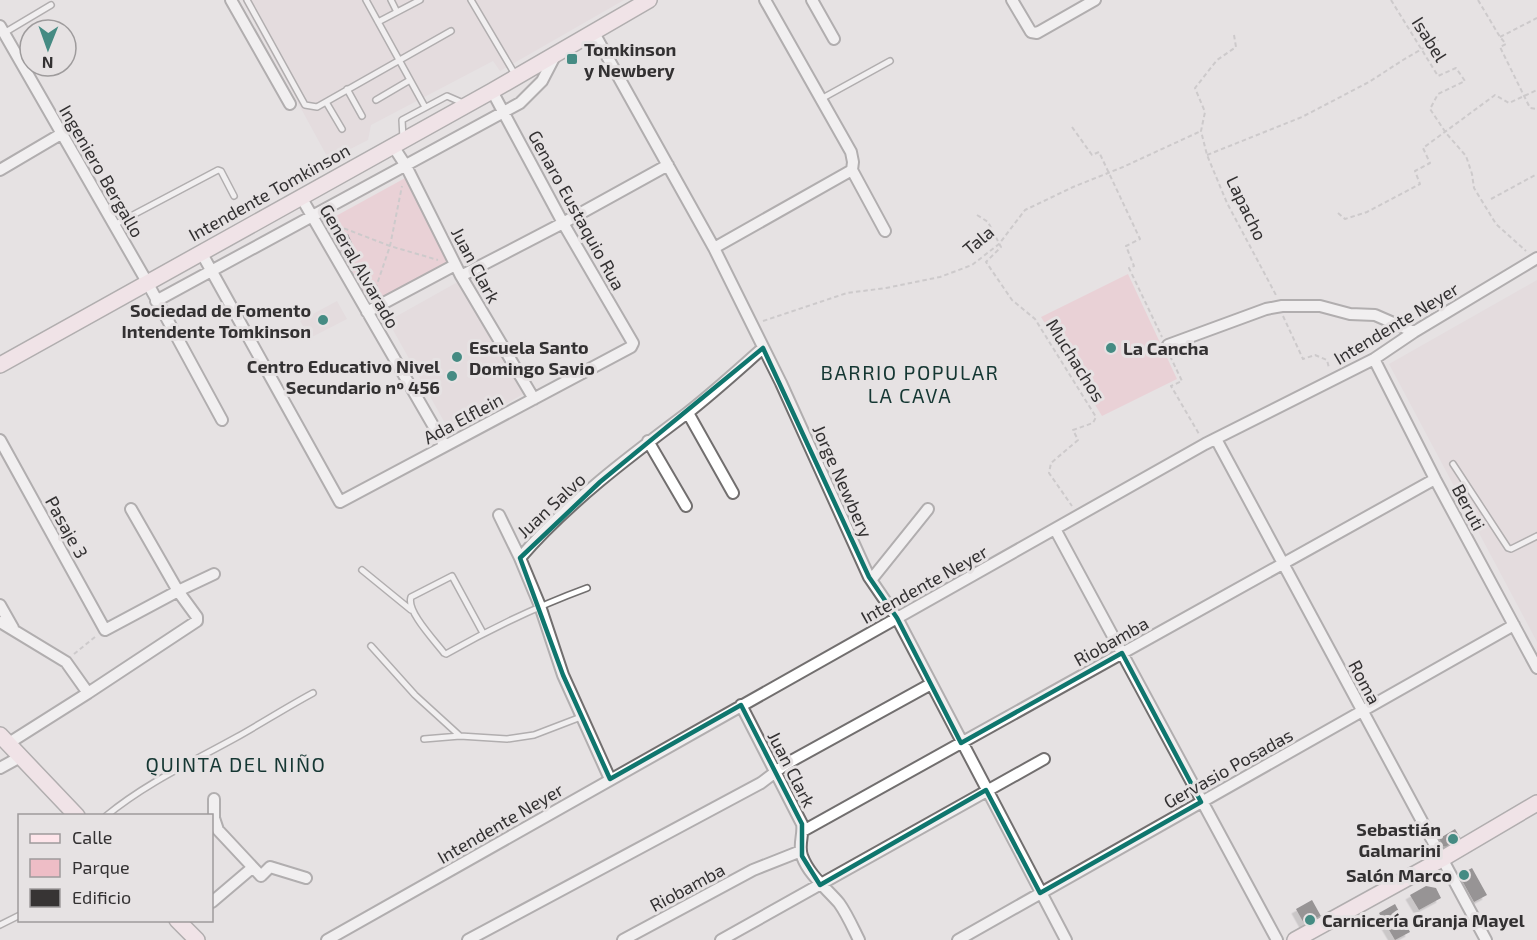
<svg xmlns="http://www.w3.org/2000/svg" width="1537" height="940" viewBox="0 0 1537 940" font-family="'Exo 2',sans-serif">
<defs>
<filter id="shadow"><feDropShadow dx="-4.5" dy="4.5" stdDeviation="0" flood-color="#0004"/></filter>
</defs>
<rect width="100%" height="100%" fill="#e6e2e3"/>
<path fill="#e2d5d7" d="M242 0H624L500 71 493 61 371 125 368 140 329 160Z
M463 279 527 392 451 434 388 321Z
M1537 280V642L1389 364Z
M337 301 347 319 310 338 300 321Z"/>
<path fill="#eebdc6" d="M407 177 458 269 376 314 325 222Z
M1128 274 1177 379 1102 416 1041 317Z"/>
<path fill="#373434" filter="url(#shadow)" d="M348 234 353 245 346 248 341 238Z
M1455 829 1461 839 1447 847 1441 846 1437 840Z
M1472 868 1487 895 1474 902 1459 875Z
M1426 886 1436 888 1441 898 1419 910 1410 895Z
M1312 900 1322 918 1306 927 1296 909Z
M1395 904 1410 932 1395 940 1379 913Z"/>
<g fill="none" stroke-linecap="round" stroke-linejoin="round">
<defs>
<path id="lane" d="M247 0 305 105 317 107 451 31
M366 0 425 107
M391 0 397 12
M471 0 516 76
M378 22 420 0
M4 33 51 5
M347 89 362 116
M821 99 890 61
M376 100 410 80
M326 102 342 129
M403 138 402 120 447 96 463 103
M114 225 218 170 221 171 234 196
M1453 464 1508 548 1511 549 1537 536
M362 570 411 610
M483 633 452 576 411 597C406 611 435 641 444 653L446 654C492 628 538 606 587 588
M371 646 415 695 460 736
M424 739 460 736 507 739 534 735 581 717
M106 816C146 783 192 762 237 737 262 723 287 707 313 693
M0 925 20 915"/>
<path id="street" d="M231 0 290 104
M812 0 834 39
M1012 0 1031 32 1037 33 1095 0
M0 26 147 282 222 420
M594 33 714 248 781 383 869 577 897 618 1066 940
M393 146 406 166 461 276 534 399
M0 170 61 134
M852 170 885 231
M301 197 445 446
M714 248 852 170 853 162 851 152 765 0
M201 252 340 502 631 347 633 343 563 223 492 91
M461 276 563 223 668 165
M156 301 520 103 542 81 555 56
M367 312 455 265
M1168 345 1266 309 1282 306H1320L1350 314 1375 315 1414 332
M1374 359 1435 479 1537 668
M688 413 733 493
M1216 439 1486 940
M0 440 105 630 178 591 214 574
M648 441 686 506
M499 515 520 558
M1055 529 1277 940
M871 580 928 509
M0 605 13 628
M0 622 66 662 88 693 9 743
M88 693 197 621V617L178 591 131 509
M741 705 802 824C804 834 798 845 802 856 809 875 826 888 839 903 847 914 853 928 859 940
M0 768 22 756
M610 779 563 675 540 606 520 558C566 504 630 456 686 414 713 393 738 370 763 348
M214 799V818L218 830 261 876 270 867 306 878
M803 831 1435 479
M212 902 252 868
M327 940 1205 444 1374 359 1414 332 1537 258
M468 940 761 783 786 764 931 684
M623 940 753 870 801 851
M721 940 1044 759
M958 940 1514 625"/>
<path id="secondary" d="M0 365 492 91 649 0
M0 735 77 816
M177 920 197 940
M1295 940 1442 859 1537 803"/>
</defs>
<use href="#lane" stroke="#726f6f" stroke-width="8"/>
<use href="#street" stroke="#726f6f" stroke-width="14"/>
<use href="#secondary" stroke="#726f6f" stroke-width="18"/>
<path stroke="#b0adae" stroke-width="2" stroke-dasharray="4.5 3" stroke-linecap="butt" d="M1391 0 1438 76 1456 68 1465 81 1438 94 1430 109 1446 133 1466 156 1472 174 1474 188 1496 224 1526 251
M1478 0 1500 37 1506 44 1500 47 1530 108 1537 109
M1234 35 1236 47 1217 60 1195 88 1205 112 1201 131 1207 155 1227 203 1277 297
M1500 37 1537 18
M1072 127 1092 155 1099 152 1140 239 1126 246 1134 266 1129 268 1162 337
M1207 155 1302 117 1369 82 1403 60 1439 39
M1491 199 1537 174
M1338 213 1345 219 1367 212 1420 184 1415 171 1430 163 1423 148 1495 95 1509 103 1537 90
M977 215 988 222 1001 247 986 262 1012 300 1035 319 1096 417 1093 423 1073 430 1078 440 1051 463 1049 473 1072 506
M330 223 390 246 438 260
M373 296 390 246 402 186
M1283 316 1303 359 1315 355 1327 360 1329 368
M763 321 847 293 886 288 940 277 972 265 999 244 1025 210 1073 187 1123 167 1201 131
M1170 356 1182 381 1171 386 1199 434
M74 654 95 637"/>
<use href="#lane" stroke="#fff" stroke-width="5"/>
<use href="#street" stroke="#fff" stroke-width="10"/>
<use href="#secondary" stroke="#fde5ea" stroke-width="15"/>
</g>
<path d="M0 0H1537V940H0ZM763 348 869 577 897 618 961 743 1122 653 1201 802 1040 893 986 790 820 885 802 856V824L741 705 610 779 563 675 520 558 600 482Z" fill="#e6e2e3" fill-opacity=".55" fill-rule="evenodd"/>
<path fill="none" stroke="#0f766e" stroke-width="4.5" stroke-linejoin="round" d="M763 348 869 577 897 618 961 743 1122 653 1201 802 1040 893 986 790 820 885 802 856V824L741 705 610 779 563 675 520 558 600 482Z"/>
<g fill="#458b83" stroke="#e6e2e3" stroke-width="2">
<rect x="566" y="53" width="12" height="12" rx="3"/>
<circle cx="323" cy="320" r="6"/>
<circle cx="1111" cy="348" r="6"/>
<circle cx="457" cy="357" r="6"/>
<circle cx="452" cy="376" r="6"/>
<circle cx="1453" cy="839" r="6"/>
<circle cx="1464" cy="875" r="6"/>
<circle cx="1310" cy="920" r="6"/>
</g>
<g text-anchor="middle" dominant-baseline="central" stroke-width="6" stroke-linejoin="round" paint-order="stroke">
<g font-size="18" fill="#333132" stroke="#e6e2e3">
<text transform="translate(1430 39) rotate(58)">Isabel</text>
<text transform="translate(102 171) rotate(60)">Ingeniero Bergallo</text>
<text transform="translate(269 192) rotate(-29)">Intendente Tomkinson</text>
<text transform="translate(1247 208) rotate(64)">Lapacho</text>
<text transform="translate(577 210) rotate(61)">Genaro Eustaquio Rua</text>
<text transform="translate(978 240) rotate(-40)">Tala</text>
<text transform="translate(476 265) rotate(62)">Juan Clark</text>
<text transform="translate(360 266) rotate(60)">General Alvarado</text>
<text transform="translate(1396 323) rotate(-31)">Intendente Neyer</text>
<text transform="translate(1076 360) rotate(58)">Muchachos</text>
<text transform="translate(463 418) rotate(-28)">Ada Elflein</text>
<text transform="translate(843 481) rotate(66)">Jorge Newbery</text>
<text transform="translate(551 505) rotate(-43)">Juan Salvo</text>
<text transform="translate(1469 507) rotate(62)">Beruti</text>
<text transform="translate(67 527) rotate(61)">Pasaje 3</text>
<text transform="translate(924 584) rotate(-29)">Intendente Neyer</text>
<text transform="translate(1111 641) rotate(-29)">Riobamba</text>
<text transform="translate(1365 682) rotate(62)">Roma</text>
<text transform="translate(1228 768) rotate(-29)">Gervasio Posadas</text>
<text transform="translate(792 769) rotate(63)">Juan Clark</text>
<text transform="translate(500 823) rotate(-30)">Intendente Neyer</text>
<text transform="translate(687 887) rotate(-28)">Riobamba</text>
</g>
<g font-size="18" font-weight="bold" fill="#333132" stroke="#e6e2e3" text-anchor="start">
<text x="584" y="49">Tomkinson<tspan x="584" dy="21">y Newbery</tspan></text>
<text x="311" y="310" text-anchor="end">Sociedad de Fomento<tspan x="311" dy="21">Intendente Tomkinson</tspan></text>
<text x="469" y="347">Escuela Santo<tspan x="469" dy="21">Domingo Savio</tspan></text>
<text x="1123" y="348">La Cancha</text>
<text x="440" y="366" text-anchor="end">Centro Educativo Nivel<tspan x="440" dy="21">Secundario nº 456</tspan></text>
<text x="1441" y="829" text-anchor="end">Sebastián<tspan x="1441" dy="21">Galmarini</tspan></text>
<text x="1452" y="875" text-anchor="end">Salón Marco</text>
<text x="1322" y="920">Carnicería Granja Mayel</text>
</g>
<g font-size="20" letter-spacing="1.5" fill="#153733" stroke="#e6e2e3">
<text x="910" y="372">BARRIO POPULAR<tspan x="910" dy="23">LA CAVA</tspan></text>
<text x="236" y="764">QUINTA DEL NIÑO</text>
</g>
</g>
<rect x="18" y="814" width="195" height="108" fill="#e6e2e3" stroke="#9e9b9c" stroke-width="1.5"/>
<rect x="30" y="834" width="30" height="9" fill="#fde5ea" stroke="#9e9b9c" stroke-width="1.5"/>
<text x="72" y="844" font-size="18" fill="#333132">Calle</text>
<rect x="30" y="859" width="30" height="18" fill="#eebdc6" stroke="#9e9b9c" stroke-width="1.5"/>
<text x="72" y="874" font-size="18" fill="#333132">Parque</text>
<rect x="30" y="889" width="30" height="18" fill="#373434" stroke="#9e9b9c" stroke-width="1.5"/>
<text x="72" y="904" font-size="18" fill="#333132">Edificio</text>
<g transform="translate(48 48) rotate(181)"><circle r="28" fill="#e6e2e3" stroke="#9e9b9c" stroke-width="1.5"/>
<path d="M0-4.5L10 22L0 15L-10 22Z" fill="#458b83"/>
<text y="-9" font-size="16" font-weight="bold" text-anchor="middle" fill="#333132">N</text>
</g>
</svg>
